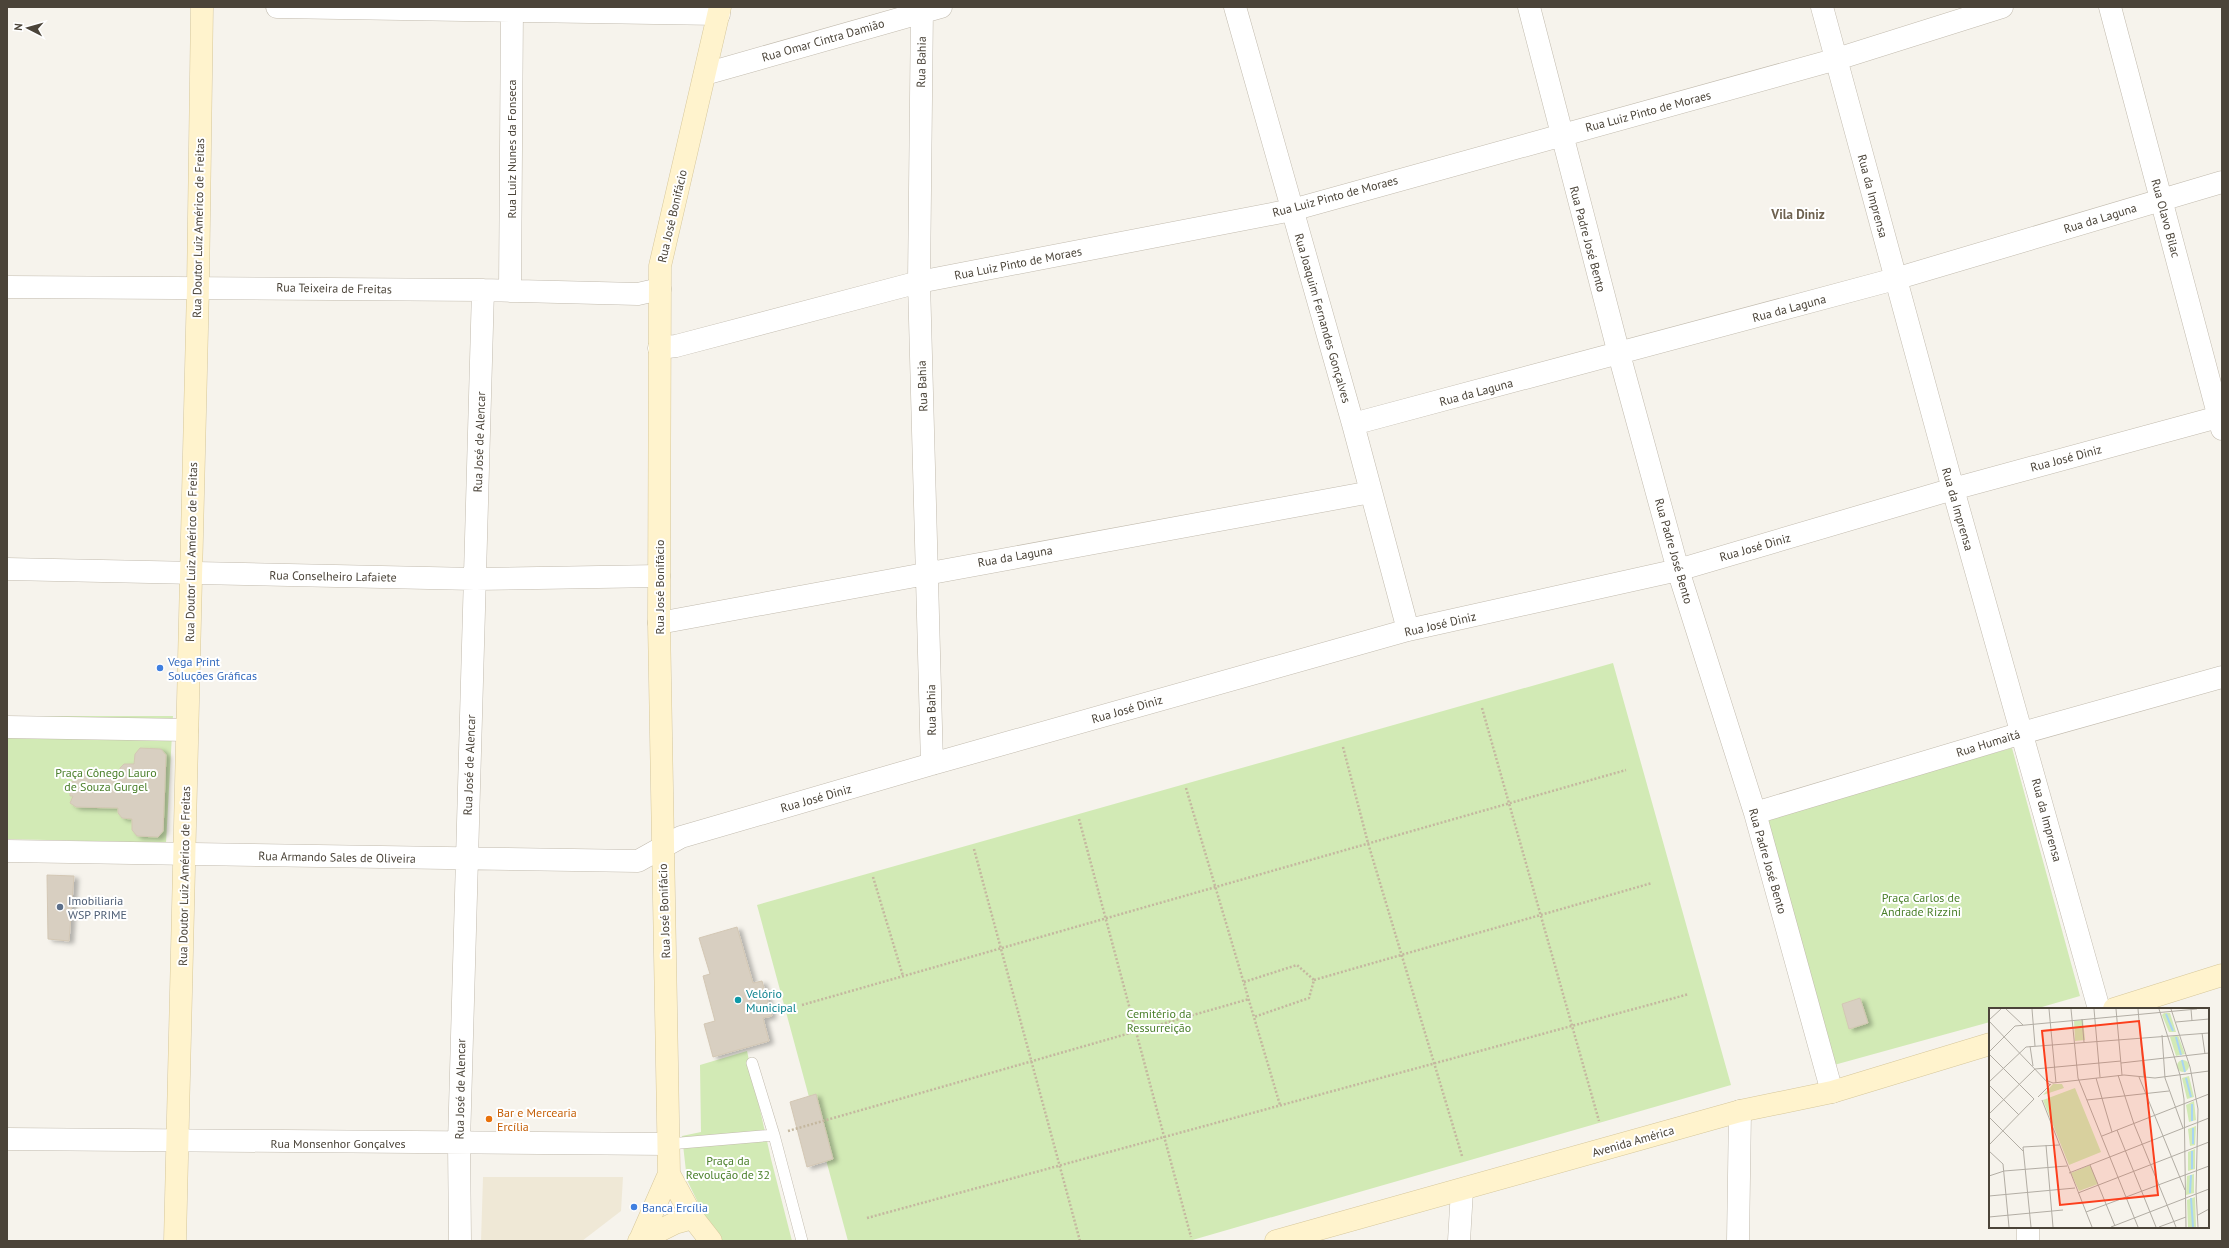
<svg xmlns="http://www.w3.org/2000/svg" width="2229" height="1248" viewBox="0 0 2229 1248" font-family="'PT Sans',sans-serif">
<defs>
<filter id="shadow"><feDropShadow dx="4.5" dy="2.5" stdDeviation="2" flood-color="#0004"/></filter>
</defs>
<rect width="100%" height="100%" fill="#f6f3ec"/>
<path fill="#efe8d6" d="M483 1177H623L621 1211 582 1241H481Z"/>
<path fill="#d2eab5" d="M1613 663 1731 1085 1189 1241H848L757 905Z
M7 716H173L166 843 7 839Z
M2012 748 2080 996 2035 1009H1990V1022L1834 1065 1766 817Z
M747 1051 771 1159 792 1241H723L707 1221 687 1180 682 1136 701 1132 700 1065Z"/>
<path fill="#d8cfc1" stroke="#d3c7b4" filter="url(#shadow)" d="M140 748 161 749 166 755 163 831 158 837 137 836 132 830V819L122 818 118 813V808L76 807 70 803 73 796H70V782L74 781 71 778 74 771 120 773V768L124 764H134L135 754Z
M47 875 74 876 69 941 48 939Z
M737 927 753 983 762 981 772 1016 763 1018 769 1041 713 1057 704 1024 715 1021 703 976 710 974 699 938Z
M1860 998 1868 1023 1849 1029 1842 1004Z
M816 1094 833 1159 807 1167 790 1102Z"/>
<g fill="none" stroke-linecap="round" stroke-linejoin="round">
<defs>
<path id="lane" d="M752 1063 774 1135 802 1241
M669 1144 774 1135"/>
<path id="street" d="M277 7 719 14
M922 7 919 282 932 764
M1235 7 1353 424 1408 630
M1529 7 1619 354 1678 570 1755 813 1832 1092
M1822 7 1953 489 2099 1009
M2110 7 2222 429
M705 74 941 7
M7 287 483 290 638 294 660 289
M510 291 512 7
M659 348 676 346 919 282 1292 210 1837 59 2002 7
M1353 424 1895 279 2222 182
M7 569 475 579 659 576
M659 623 1371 492
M7 727 187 730
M1755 813 2022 733 2222 677
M7 851 638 861 681 837 932 764 1408 630 1678 570 1953 489 2222 416
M7 1139 669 1144
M2028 1227V1241
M460 1241 459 1143 483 290
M1459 1241 1462 1190
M1738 1241 1740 1111"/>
<path id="secondary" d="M2114 1009 2222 975
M669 1174 693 1218 711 1241
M640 1240 669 1174 659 623 660 266 720 7
M175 1241 198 287 202 7
M639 1241 675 1223 693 1218
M1276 1241 1740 1111 1832 1092 1990 1044"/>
</defs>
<use href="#lane" stroke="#c2bbae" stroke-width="12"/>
<use href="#street" stroke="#c2bbae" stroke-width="23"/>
<use href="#secondary" stroke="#d6c79b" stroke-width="23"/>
<path stroke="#c4b79f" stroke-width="2.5" stroke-dasharray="2 2" stroke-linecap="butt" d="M1482 708 1599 1121
M1343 747 1368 843 1462 1156
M1186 788 1280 1105
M1079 819 1191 1237
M974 849 1080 1241
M873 877 903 976
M1314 980 1652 883
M1244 982 1297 965 1314 980 1309 998 1254 1017
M802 1005 1626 770
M788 1131 1249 999
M867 1218 1689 994"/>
<use href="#lane" stroke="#fff" stroke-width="11"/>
<use href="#street" stroke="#fff" stroke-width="22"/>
<use href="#secondary" stroke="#fff3cd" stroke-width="22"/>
</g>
<g fill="#3f7fe0" stroke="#fff" stroke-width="1.5">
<circle cx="160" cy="668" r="4"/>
<circle cx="634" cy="1207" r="4"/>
</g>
<circle fill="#5c6f8a" stroke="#fff" stroke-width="1.5" cx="60" cy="907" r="4"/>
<circle fill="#0f9aa8" stroke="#fff" stroke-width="1.5" cx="738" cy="1000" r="4"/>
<circle fill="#e8710a" stroke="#fff" stroke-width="1.5" cx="489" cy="1119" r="4"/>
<g text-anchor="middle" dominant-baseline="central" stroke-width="4" stroke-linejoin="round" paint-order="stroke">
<g font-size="12" fill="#4b4439" stroke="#fff">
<text transform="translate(823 40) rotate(-16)">Rua Omar Cintra Damião</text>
<text transform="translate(921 62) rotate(-89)">Rua Bahia</text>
<text transform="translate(1648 111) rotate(-15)">Rua Luiz Pinto de Moraes</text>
<text transform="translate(511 149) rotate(-90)">Rua Luiz Nunes da Fonseca</text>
<text transform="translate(1335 196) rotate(-15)">Rua Luiz Pinto de Moraes</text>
<text transform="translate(1873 196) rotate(75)">Rua da Imprensa</text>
<text transform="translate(672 216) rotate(-77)">Rua José Bonifácio</text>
<text transform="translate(2100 218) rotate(-17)">Rua da Laguna</text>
<text transform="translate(2166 218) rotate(75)">Rua Olavo Bilac</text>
<text transform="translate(198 228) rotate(-89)">Rua Doutor Luiz Américo de Freitas</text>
<text transform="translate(1588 239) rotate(75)">Rua Padre José Bento</text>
<text transform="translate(1018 263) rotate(-11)">Rua Luiz Pinto de Moraes</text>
<text transform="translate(334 288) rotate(1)">Rua Teixeira de Freitas</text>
<text transform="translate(1789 308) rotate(-15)">Rua da Laguna</text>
<text transform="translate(1323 318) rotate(74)">Rua Joaquim Fernandes Gonçalves</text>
<text transform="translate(922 386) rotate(-92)">Rua Bahia</text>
<text transform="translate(1476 392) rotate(-15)">Rua da Laguna</text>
<text transform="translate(479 442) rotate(-88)">Rua José de Alencar</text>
<text transform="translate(2066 458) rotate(-15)">Rua José Diniz</text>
<text transform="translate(1958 509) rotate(74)">Rua da Imprensa</text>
<text transform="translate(1755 547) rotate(-16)">Rua José Diniz</text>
<text transform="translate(1674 551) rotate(74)">Rua Padre José Bento</text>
<text transform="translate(191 552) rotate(-89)">Rua Doutor Luiz Américo de Freitas</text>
<text transform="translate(1015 556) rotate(-10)">Rua da Laguna</text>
<text transform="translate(333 576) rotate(1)">Rua Conselheiro Lafaiete</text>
<text transform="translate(659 587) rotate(-90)">Rua José Bonifácio</text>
<text transform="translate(1440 624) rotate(-13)">Rua José Diniz</text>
<text transform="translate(1127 709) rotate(-16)">Rua José Diniz</text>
<text transform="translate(931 710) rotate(-91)">Rua Bahia</text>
<text transform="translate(1988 743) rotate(-17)">Rua Humaitá</text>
<text transform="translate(469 765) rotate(-88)">Rua José de Alencar</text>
<text transform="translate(816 798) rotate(-16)">Rua José Diniz</text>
<text transform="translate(2047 820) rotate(75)">Rua da Imprensa</text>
<text transform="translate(337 857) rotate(1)">Rua Armando Sales de Oliveira</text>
<text transform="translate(1768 861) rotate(74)">Rua Padre José Bento</text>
<text transform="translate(184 876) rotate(-89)">Rua Doutor Luiz Américo de Freitas</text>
<text transform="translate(664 911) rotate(-92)">Rua José Bonifácio</text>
<text transform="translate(460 1089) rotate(-89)">Rua José de Alencar</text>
<text transform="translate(1633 1141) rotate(-16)">Avenida América</text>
<text x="338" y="1143">Rua Monsenhor Gonçalves</text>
</g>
<g font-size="12" fill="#366cbe" stroke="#fff" text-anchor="start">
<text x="168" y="661">Vega Print<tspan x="168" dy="14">Soluções Gráficas</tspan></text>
<text x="642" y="1207">Banca Ercília</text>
</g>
<g font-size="12" fill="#4a7f2a" stroke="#fff">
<text x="106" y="772">Praça Cônego Lauro<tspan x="106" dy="14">de Souza Gurgel</tspan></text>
<text x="1921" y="897">Praça Carlos de<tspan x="1921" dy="14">Andrade Rizzini</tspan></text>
<text x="1159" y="1013">Cemitério da<tspan x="1159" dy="14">Ressurreição</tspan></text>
<text x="728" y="1160">Praça da<tspan x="728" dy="14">Revolução de 32</tspan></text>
</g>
<g font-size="12" fill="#4e5e75" stroke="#fff" text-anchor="start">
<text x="68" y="900">Imobiliaria<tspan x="68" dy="14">WSP PRIME</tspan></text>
</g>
<g font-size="12" fill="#0d838f" stroke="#fff" text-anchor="start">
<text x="746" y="993">Velório<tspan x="746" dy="14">Municipal</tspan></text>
</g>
<g font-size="12" fill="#c56008" stroke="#fff" text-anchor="start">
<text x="497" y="1112">Bar e Mercearia<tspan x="497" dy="14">Ercília</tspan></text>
</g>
<g font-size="13" font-weight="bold" fill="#6e6250" stroke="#fff">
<text x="1798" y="214">Vila Diniz</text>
</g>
</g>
<g transform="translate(1989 1008)">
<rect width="220" height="220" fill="#f6f3ec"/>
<path d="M175 5H181L187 24H180L173 7ZM94 12 96 32 86 33 85 13ZM189 27 196 46 187 48 181 29ZM188 58a6 6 0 1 1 12 0a6 6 0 1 1-12 0ZM200 68 205 89 198 91 193 70ZM64 76H73L75 80 54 87ZM86 80 112 144 80 157 54 92ZM205 93 207 112 200 114 197 97ZM207 118 206 137 201 138 199 121ZM206 141V161L199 163V144ZM101 157 109 176 90 183 82 165ZM205 166V185L197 187 198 168ZM206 189 207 219H199L198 192Z" fill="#d2eab5"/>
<path fill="none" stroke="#a9d4f2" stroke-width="2" d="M177 6 184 23M187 29 192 47M193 52 196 64M197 70 202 89M203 96V113M204 136V120M203 161V143M201 185 202 167M202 190 204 219"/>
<path fill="none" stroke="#b2ada4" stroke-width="1" d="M17 1 34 17M43 1 46 38M60 1 67 75M82 1 89 70 149 219M105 1 111 69M127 1 133 67M149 1 155 69M170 1 191 67 195 91 197 219M182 1 201 59 209 101 207 183 209 219M202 1 203 13M93 11 95 34M0 12 12 1M0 13 61 77M187 14 220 11M213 25 216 46M173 27 176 70 194 120M41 38 44 58M0 44 26 18 208 1M0 46 45 91M132 55 220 45M46 61 132 53M129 67 145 116 187 219M150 69 196 182M107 70 123 124M59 73 64 75 135 67 166 70 220 63M0 74 37 39 220 25M0 77 30 107M49 89 62 76M53 92 103 219M98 92 180 83M0 106 46 61M0 109 34 143M128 122 167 219M113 128 220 86M0 137 45 91M57 137 64 219M34 139 42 219M34 139 70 137M0 143 14 156 20 219M101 157 126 218M80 165 220 110M0 168 15 163 78 158M89 185 220 134M0 188 86 180M97 204 220 158M209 207 220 201M0 209 74 202M122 219 220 181M170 219 197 209"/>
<path fill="#fc3f1d" fill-opacity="0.15" stroke="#fc3f1d" stroke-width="2" d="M150 13 169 187 71 197 53 23Z"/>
<rect width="220" height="220" fill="none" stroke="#4b4439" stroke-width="2"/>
</g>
<rect width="2229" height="1248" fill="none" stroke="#4b4439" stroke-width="16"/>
<g transform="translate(28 28) rotate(276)" stroke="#ffffff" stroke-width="3" paint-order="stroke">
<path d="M0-3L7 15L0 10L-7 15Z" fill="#4b4439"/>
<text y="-6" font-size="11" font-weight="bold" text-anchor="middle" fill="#4b4439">N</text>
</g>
</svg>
